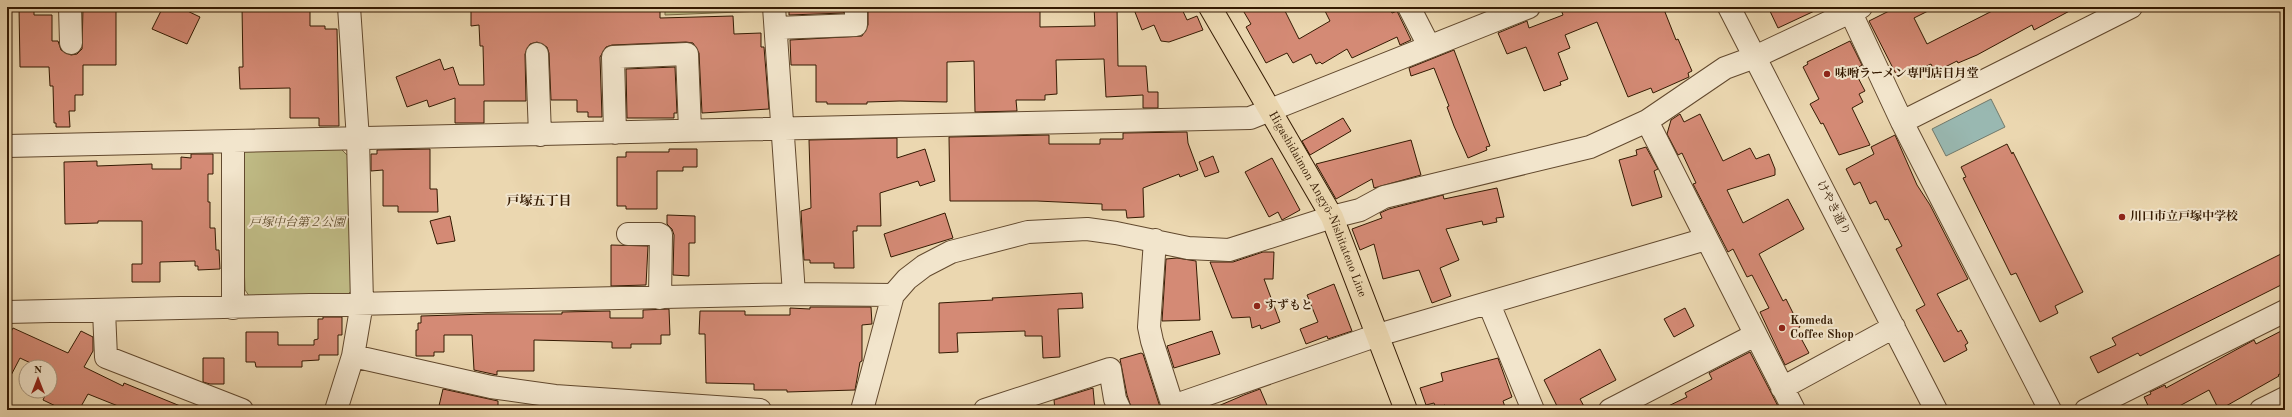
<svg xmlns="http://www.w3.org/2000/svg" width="2292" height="417" viewBox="0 0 2292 417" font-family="'Old Standard TT','Noto Serif JP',serif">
<rect width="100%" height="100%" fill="#ebd7b0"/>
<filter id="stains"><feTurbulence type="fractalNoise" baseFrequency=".005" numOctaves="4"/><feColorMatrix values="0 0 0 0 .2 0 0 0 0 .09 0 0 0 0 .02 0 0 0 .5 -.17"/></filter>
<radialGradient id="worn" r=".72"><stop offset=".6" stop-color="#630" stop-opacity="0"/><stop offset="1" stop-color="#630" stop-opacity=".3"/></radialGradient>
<path fill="#c0bc86" stroke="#7a6b44" d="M665 7H762L763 11 665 15Z
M339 147 350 158 354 288 346 296 250 297 245 290 240 155 246 148Z"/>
<path fill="#99b8b1" stroke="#71796b" d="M1991 99 2005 127 1946 156 1932 129Z"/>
<path fill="#d48a75" stroke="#341a02" d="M19 7H34V15H52V41H58L61 50 71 55 77 54 82 49 83 7H116V65H83V95H75V111H69L70 127H56V123H54L53 86H50L49 67H20Z
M163 7H179L200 17 187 44 152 29Z
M242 7H310V26H325V29H337L339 126H319V118H290V88L240 89 239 67H243Z
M524 7H660V18L733 16 734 34 761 33V47H764L769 109 702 113 699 53 693 43 686 42 612 45 606 47 600 57 602 117H588V112H577V100H551L549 53 547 47 537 42 530 44 525 54 526 101H484V123H455V98L429 107 427 100 407 107 396 77 440 59 444 70 453 67 459 85H484L483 46H480L479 25 471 26V9Z
M789 7H844V13L789 15Z
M868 7H1040V27L1095 26 1094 7H1117L1118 66H1146L1148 92H1158V108H1143V95L1106 97 1104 59 1056 60 1057 94 1045 95V100H1016L1017 111 975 112 974 61 947 62V102L900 101 867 102V104H827V102H816V65H791L790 40 862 36 868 25Z
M1133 7H1181L1187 20 1197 16 1203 30 1169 42 1161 41 1154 25 1142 30Z
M1241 7H1283L1299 39 1330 21 1323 7H1389L1392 13 1397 11 1411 40 1400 45 1397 37 1352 58 1347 49 1322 64 1320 62 1316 64 1311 54 1293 63 1287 53 1266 63 1246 27 1251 24Z
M1560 7H1663L1676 40 1678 39 1692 71 1688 73 1689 77 1653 93 1651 88 1628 97 1597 22 1565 35 1570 48 1558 53 1568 79 1560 82 1561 85 1544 91 1526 47 1507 54 1498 33 1527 21 1529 28 1563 15Z
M1768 7H1823L1778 28Z
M1897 7H1936L1914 18 1927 44 2000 7H2077L2034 30 2032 25 1977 55 1958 63 1957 61 1935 72 1931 64 1910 74 1908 70 1897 76 1869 21Z
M1850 41 1862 65 1854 70 1865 91 1859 94 1863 102 1852 108 1870 145 1839 155 1823 123 1821 124 1810 104 1819 99 1803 67 1808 64 1807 62Z
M1454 50 1490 146 1486 147 1487 150 1468 158 1454 126 1447 107 1449 106 1434 68 1411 76 1409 68Z
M675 67 677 113H674V118H627L626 69Z
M1680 114 1684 122 1700 114 1723 161 1750 148 1756 159 1769 154 1775 169V175L1727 190 1743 223 1788 199 1804 229 1759 254 1783 301 1786 299 1800 327 1796 329 1809 353 1785 365 1760 312 1769 308 1752 275 1747 277 1733 249 1728 252 1693 184 1696 183 1682 153 1678 155 1667 134 1671 120Z
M1343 118 1351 131 1310 155 1302 141Z
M1187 132 1188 143 1198 170 1180 177 1179 174 1143 188 1144 217 1127 218 1126 210H1102V204L1037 201H950L949 137 1049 135V144H1100V139H1123V133Z
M1895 135 1917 185 1930 205 1968 279 1937 294 1958 332 1961 330 1968 343 1965 345 1967 350 1944 362 1916 310 1925 305 1896 249 1902 246 1888 219 1885 220 1876 201 1870 204 1860 182 1854 185 1846 169 1874 154 1871 147Z
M897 138V158L925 149 935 181 920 186 918 181 880 193 881 226H857V231H853L854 268H834V263H810V260H804L801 211 811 208 809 140Z
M1411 140 1421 175 1374 188 1372 179 1336 199 1316 164Z
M2007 144 2012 154 2013 152 2083 292 2055 306 2058 313 2040 322 2016 273 2011 275 1963 178 1966 177 1961 167Z
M1646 147 1658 169 1654 171 1662 197 1632 206 1619 160 1637 155 1636 150Z
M430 149V189H437L438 212H398V206H383V170L371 171V154H377V150Z
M669 149H697V167H683V171H657V209H626V206H617V157H626V152H669Z
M191 154H213V174H208V202H210V228H215L216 250H219L220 269 198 270V266H195V261L160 262V282H132V264H142V221H98V223L65 224 64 162 97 161V166L152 164V169H181V157L191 158Z
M1213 156 1219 172 1205 177 1199 162Z
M1272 158 1300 210 1282 220 1278 212 1269 217 1245 172Z
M1497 188 1504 217 1496 218 1497 222 1483 225 1482 221 1446 229 1459 260 1440 268 1451 296 1432 303 1419 270 1383 279 1374 244 1360 250 1352 229 1382 218 1380 213 1389 209 1443 195 1444 199Z
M945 213 953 238 891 257 884 234Z
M667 215 695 216V243H689V276L673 275 674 235 672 229 667 224Z
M450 216 455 241 437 244 430 221Z
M611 245 648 246 646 285 611 286Z
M1263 252H1274L1273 279H1264L1280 322 1261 329 1260 325 1252 328 1250 317 1232 318 1210 262H1233Z
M2285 252V283L2140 356 2138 353 2098 373 2090 357 2116 345 2112 338Z
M1177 258 1196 261 1200 320 1162 321 1166 259Z
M1334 284 1352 331 1328 339 1327 336 1306 344 1300 329 1318 322 1307 295Z
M1082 293 1083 308 1058 309 1060 357 1043 358 1042 336H1025V331L957 333 958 352 939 353V303L993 300 992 298Z
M810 307H871L872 324 862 325V361L860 362 855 390 787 392V390H754V384L706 383 705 334H699L700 311H745V315H790V308L810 309Z
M1685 308 1694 326 1674 337 1664 319Z
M669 309 670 335H661V344H631V348H612V342L534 340V371H497V375L474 370 472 335H444V352H434V356H416V330H418V323H421V316L487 314H562V312L610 311V318H643V310Z
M323 317H342V335H338V355H319V360L302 361V367H256L255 362H246V332H278V345H314V340L318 339V319H323Z
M13 328 68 353 81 331 93 337V351L84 367 123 386 124 383 190 410H128L88 394 79 410H64L43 400 47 391H50V367H39L20 358 7 383V339Z
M2285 329V371L2278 375 2279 376 2219 410 2209 390 2172 410H2150L2144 397 2151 394 2150 392 2165 385 2166 388 2254 340 2256 344Z
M1212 331 1220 354 1174 368 1167 346Z
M1600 349 1616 380 1580 399 1586 410H1559L1544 380Z
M1750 352 1780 410H1660L1687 397 1685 393 1712 379 1709 373Z
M1141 353 1143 354 1161 410H1132L1127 395 1120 359Z
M203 358H224V384H210L203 382Z
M1498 358 1512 397 1503 401 1506 410H1446L1445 405 1436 408 1434 403 1426 405 1420 388 1443 381 1441 373Z
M1093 388 1095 410H1055L1054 400Z
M443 389 498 401V410H438Z
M1260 389 1269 410H1209L1244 395Z"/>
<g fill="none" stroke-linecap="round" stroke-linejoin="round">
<defs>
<path id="minor" d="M70 7 71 43
M774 7 794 294
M1409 7 1429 46
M1729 7 1936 410
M1851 13 1902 122 2050 410
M776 28 856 25V7
M537 54 540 135
M1647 121 1794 410
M1902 122 2131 7
M615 133 613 57 687 54 690 130
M233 142V308
M7 146 1250 118 1529 7
M628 234H659L661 235 660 298
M1155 240 1149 327 1152 341 1174 410
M1489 304 1533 410
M104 311 106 357 242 410
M7 312 794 294 893 295
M353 356 491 387 555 396 760 410
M1782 388 1894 327
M1173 406 1378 335 1706 239
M336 410 353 356 362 303 358 139 349 7
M862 410 893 295 907 279 924 266 951 252 1028 232 1087 229 1116 233 1188 248 1229 250 1332 217 1360 210 1384 197 1590 147 1647 121 1725 68 1755 57 1861 7
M985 410 1110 369 1115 399 1120 410
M1610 410 1755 335
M2086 410 2285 311
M2261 410 2285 398"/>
<g id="major">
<path id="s1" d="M1210 7 1332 217 1406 410"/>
</g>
</defs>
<use href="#minor" stroke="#62492e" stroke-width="24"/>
<use href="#major" stroke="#341a02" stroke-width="24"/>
<use href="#minor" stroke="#f2e5cc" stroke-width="22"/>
<use href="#major" stroke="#ebd7b0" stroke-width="22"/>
</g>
<g fill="#8f2418" stroke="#f2e5cc" stroke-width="1.5">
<circle cx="1827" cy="74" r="4"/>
<circle cx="2122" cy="217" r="4"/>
<circle cx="1257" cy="306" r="4"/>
<circle cx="1782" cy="328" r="4"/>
</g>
<g text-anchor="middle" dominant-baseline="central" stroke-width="4" stroke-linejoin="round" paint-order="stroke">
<g font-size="12" font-weight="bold" fill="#341a02" stroke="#f2e5cc" text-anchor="start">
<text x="1835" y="74">味噌ラーメン専門店日月堂</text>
<text x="2130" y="217">川口市立戸塚中学校</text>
<text x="1265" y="306">すずもと</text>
<text x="1790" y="321">Komeda<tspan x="1790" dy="14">Coffee Shop</tspan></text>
</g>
<g font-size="12" fill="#341a02" stroke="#f2e5cc">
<text stroke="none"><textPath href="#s1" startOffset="225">Higashidaimon Angyō-Nishitateno Line</textPath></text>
<text transform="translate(1833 208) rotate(63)">けやき通り</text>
</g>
<g font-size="12" font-style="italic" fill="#5e4b2a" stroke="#f2e5cc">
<text x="297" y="223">戸塚中台第２公園</text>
</g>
<g font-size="13" font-weight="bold" fill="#341a02" stroke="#f2e5cc">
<text x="539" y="201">戸塚五丁目</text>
</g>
</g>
<rect width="2292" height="417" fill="none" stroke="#ebd7b0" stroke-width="24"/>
<rect x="8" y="8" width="2276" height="401" fill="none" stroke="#341a02" stroke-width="2"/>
<rect x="12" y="12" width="2268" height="393" fill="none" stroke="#341a02"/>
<g transform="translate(38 379)"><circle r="19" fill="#f2e5cc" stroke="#a6947b"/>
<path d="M0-3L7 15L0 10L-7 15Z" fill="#8f2418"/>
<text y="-6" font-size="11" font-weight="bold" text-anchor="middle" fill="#341a02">N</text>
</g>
<rect width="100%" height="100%" filter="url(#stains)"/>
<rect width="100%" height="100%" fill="url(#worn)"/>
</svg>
